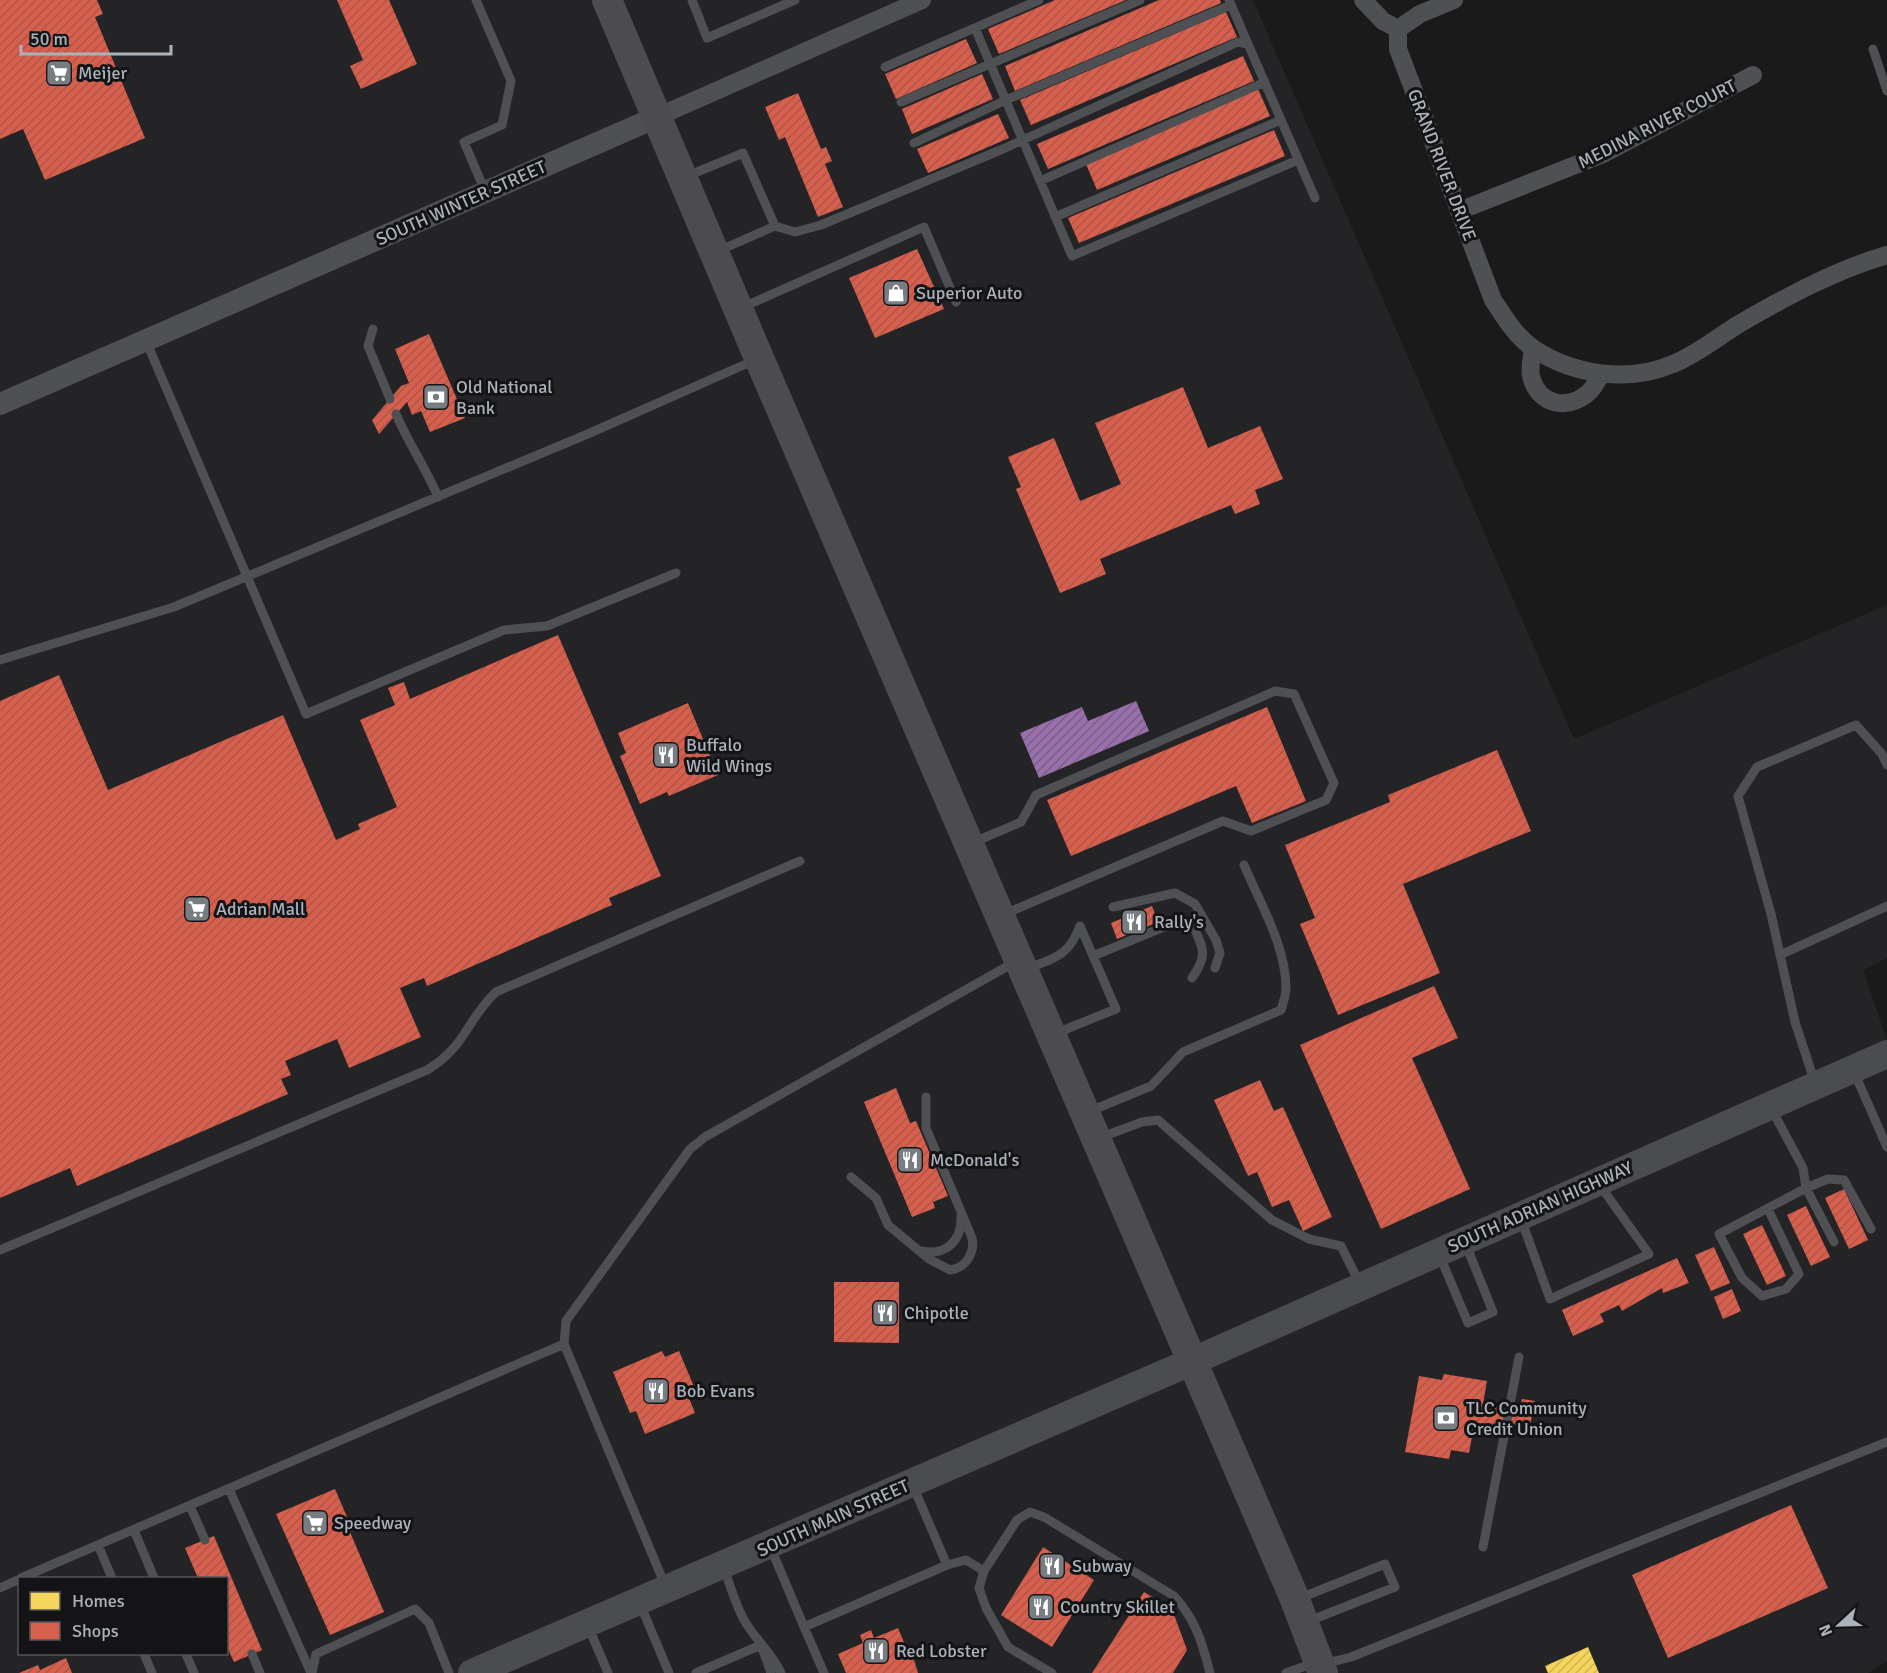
<svg xmlns="http://www.w3.org/2000/svg" width="1887" height="1673" viewBox="0 0 1887 1673" font-family="Signika,sans-serif">
<defs>
<pattern id="homes-hatch" width="6" height="6" patternUnits="userSpaceOnUse" patternTransform="scale(1.5)"><rect width="6" height="6" fill="#f6d55c"/><path d="M-1 1l2-2M0 6l6-6M5 7l2-2" fill="none" stroke="#cfb555"/></pattern>
<pattern id="shops-hatch" width="6" height="6" patternUnits="userSpaceOnUse" patternTransform="scale(1.5)"><rect width="6" height="6" fill="#d6604d"/><path d="M-1 1l2-2M0 6l6-6M5 7l2-2" fill="none" stroke="#ad5548"/></pattern>
<pattern id="offices-hatch" width="6" height="6" patternUnits="userSpaceOnUse" patternTransform="scale(1.5)"><rect width="6" height="6" fill="#9970ab"/><path d="M-1 1l2-2M0 6l6-6M5 7l2-2" fill="none" stroke="#7a5e88"/></pattern>
</defs>
<rect width="100%" height="100%" fill="#1a1a1a"/>
<path fill="#242426" fill-rule="evenodd" d="M0 0H1253L1574 739 1887 605V958L1863 970 1887 1040V1661L1868 1673H0ZM20 1578H226V1654H20Z"/>
<path fill="url(#homes-hatch)" d="M1588 1647 1599 1673H1548L1545 1666Z"/>
<path fill="url(#shops-hatch)" d="M0 0H97L103 14 95 17 145 138 45 180 23 129 0 139Z
M337 0H389L417 64 361 89 350 66 363 60Z
M1055 0H1126L999 54 988 29Z
M1159 0H1220L1221 3 1015 91 1005 66Z
M1226 12 1237 37 1031 125 1020 100Z
M966 39 977 63 896 99 885 74Z
M1243 56 1254 81 1048 169 1037 144Z
M982 74 993 99 912 134 902 109Z
M1258 89 1270 116 1097 190 1086 164Z
M798 93 821 149 826 147 832 161 825 164 843 207 818 217 785 137 779 140 765 107Z
M998 114 1009 138 928 173 917 149Z
M1274 130 1285 156 1079 243 1068 218Z
M917 249 944 309 875 338 849 278Z
M429 334 465 418 430 432 421 411 412 415 407 402 379 434 372 420 401 386 409 383 395 349Z
M1183 387 1208 448 1260 426 1283 479 1255 490 1260 504 1235 514 1231 505 1100 559 1106 574 1060 593 1016 489 1021 487 1008 457 1054 438 1080 501 1121 484 1095 423Z
M558 635 661 876 609 898 612 905 427 986 424 978 400 988 421 1037 349 1068 337 1039 285 1061 291 1075 281 1079 288 1094 77 1186 70 1168 0 1198V701L59 675 108 790 283 715 336 840 360 829 358 824 397 807 360 720 395 705 388 688 404 682 410 699Z
M688 703 718 775 669 796 667 792 640 804 620 756 626 753 618 733Z
M1267 707 1306 801 1252 823 1236 786 1071 856 1047 800Z
M1497 750 1531 831 1403 884 1440 973 1338 1015 1300 924 1315 918 1285 845 1390 802 1388 795Z
M1152 906 1158 922 1117 939 1111 923Z
M1434 986 1458 1038 1412 1058 1470 1189 1381 1229 1300 1045Z
M1260 1080 1274 1111 1283 1107 1332 1217 1303 1231 1289 1200 1272 1207 1257 1172 1248 1176 1214 1100Z
M896 1088 910 1123 916 1121 948 1196 933 1202 935 1208 912 1217 864 1102Z
M1844 1189 1868 1240 1849 1249 1825 1198Z
M1806 1206 1830 1257 1811 1266 1787 1215Z
M1762 1225 1786 1276 1767 1285 1743 1234Z
M1714 1247 1730 1283 1711 1291 1695 1255Z
M1677 1258 1689 1283 1663 1293 1662 1288 1622 1311 1619 1305 1600 1314 1604 1322 1573 1336 1562 1310Z
M834 1282H899V1343L834 1342Z
M1732 1289 1741 1311 1723 1319 1714 1297Z
M662 1351 665 1357 679 1351 695 1389 687 1393 695 1413 645 1434 636 1411 630 1413 613 1372Z
M1444 1374 1487 1381 1483 1404 1501 1407 1502 1403H1521L1522 1399 1535 1401 1530 1426H1510V1430L1500 1428V1432L1490 1430V1434L1478 1432 1477 1437 1472 1436 1469 1453 1451 1450 1449 1459 1405 1452 1419 1376 1442 1380Z
M335 1489 353 1531 350 1532 384 1612 330 1635 276 1514Z
M1791 1505 1828 1588 1668 1658 1632 1575Z
M214 1536 262 1650 234 1662 226 1645V1578H198L185 1548Z
M1043 1547 1094 1580 1052 1647 1001 1615Z
M1144 1592 1172 1609 1187 1650 1173 1673H1092Z
M898 1628 908 1652 911 1650 918 1673H846L838 1654 863 1643 860 1635 871 1630 874 1638Z
M66 1658 72 1673H19L38 1665 40 1670Z"/>
<path fill="url(#offices-hatch)" d="M1136 701 1149 731 1039 778 1020 733 1082 707 1088 721Z"/>
<g fill="none" stroke-linecap="round" stroke-linejoin="round">
<path stroke="#4e5053" stroke-width="9" d="M476 0 511 81 502 125 464 142 485 191
M692 0 707 38 795 0
M1229 0 1248 44
M975 28 1072 256 1298 160
M1873 49 1887 91
M885 67 1039 0
M901 102 1140 0
M914 143 1006 100 1231 5
M685 177 743 153 775 226 718 251
M1040 181 1265 82
M1055 217 1281 120
M775 226 795 232 821 225 1003 149 1238 42 1248 44 1315 198
M743 307 924 227 956 302
M373 329 368 346 390 399
M146 341 306 714 504 630 547 626 676 573
M396 414C408 443 426 468 438 497
M0 660 174 607 590 433 755 360
M974 842 1021 822 1036 795 1275 691 1294 694 1334 783 1326 800 1251 831 1223 821 1002 915
M1113 907 1175 893 1195 904 1216 940 1220 953 1215 968
M1780 955 1887 906
M1093 956 1181 920 1192 923C1203 949 1209 953 1192 978
M1027 969C1056 957 1068 957 1080 926
M1054 1034 1116 1009 1080 926
M1854 1072 1887 1147
M1815 1083 1795 1022 1771 914 1738 796 1757 767 1856 725 1882 754 1887 765
M1088 1112 1151 1086 1183 1052 1281 1010C1283 1003 1286 995 1286 988 1286 946 1260 903 1244 865
M1099 1138 1142 1122 1158 1120 1272 1220 1309 1239 1341 1246 1360 1284
M851 1177 876 1198 888 1225 929 1259 950 1270C966 1268 975 1253 972 1238L926 1128V1097
M1768 1209 1799 1274 1786 1289 1762 1296 1742 1278 1719 1234 1806 1188 1803 1168 1771 1108
M1521 1219 1550 1299 1649 1254 1599 1184
M1834 1242 1806 1188 1828 1179 1844 1180 1871 1229
M0 1250 427 1070C466 1047 466 1020 496 992L800 861
M921 1251C945 1256 962 1242 961 1216
M1439 1254 1468 1323 1493 1312 1466 1245
M913 1486 947 1565 966 1560 984 1571
M229 1489 311 1673
M190 1506 205 1540
M134 1530 154 1578
M98 1545 112 1578
M770 1546 804 1627 947 1565
M1483 1547 1519 1357
M724 1568C730 1585 735 1603 743 1618 753 1638 772 1652 781 1673
M21 1578 564 1344
M665 1585 564 1344 566 1321 690 1149 705 1137 1015 962
M0 1588 20 1579
M1298 1599 1385 1564 1395 1587 1309 1621
M640 1604 669 1673
M588 1626 608 1673
M804 1627 824 1673
M144 1654 152 1673
M186 1654 194 1673
M252 1654 260 1673
M1323 1664 1351 1657 1887 1442
M312 1673 316 1654 415 1609 429 1623 449 1673
M696 1673 761 1645 771 1673
M1052 1673 1008 1647 986 1608 979 1588 984 1571 1017 1520 1030 1512 1044 1517 1174 1596C1196 1620 1202 1642 1210 1673
M1286 1673 1314 1663"/>
<path stroke="#4e5053" stroke-width="18" d="M1363 0 1383 21 1398 29
M1454 0 1420 14 1398 29V49L1493 300C1505 318 1516 337 1534 349 1574 375 1628 383 1673 364 1696 355 1718 337 1739 324 1786 297 1835 270 1887 255
M657 117 922 0
M1459 211 1603 154 1753 75
M1533 348C1532 357 1529 368 1531 376 1538 405 1567 411 1588 393 1594 388 1598 380 1601 374"/>
<path stroke="#4e5053" stroke-width="22" d="M0 404 657 117"/>
<path stroke="#4b4c4f" stroke-width="28" d="M472 1673 1193 1361 1887 1054"/>
<path stroke="#4c4c4f" stroke-width="30" d="M607 0 759 358 1294 1597 1323 1673"/>
</g>
<defs>
<symbol id="supermarket-square" viewBox="-11 -11 22 22"><rect x="-9" y="-9" width="18" height="18" rx="4" fill="#787d82" stroke="#141416"/><path d="M-6-5.5h2.5l.6 2H6L4.5 2H-2.5L-4.4-4H-6ZM-1.5 3.2a1.3 1.3 0 1 0 .1 0ZM3 3.2a1.3 1.3 0 1 0 .1 0Z" fill="#fff"/></symbol>
<symbol id="shop-square" viewBox="-11 -11 22 22"><rect x="-9" y="-9" width="18" height="18" rx="4" fill="#787d82" stroke="#141416"/><path d="M-5-2.5h2.3a2.7 3.5 0 0 1 5.4 0H5L5.5 6h-11ZM-1.5-2.5h3a1.5 2.3 0 0 0-3 0Z" fill="#fff"/></symbol>
<symbol id="bank-square" viewBox="-11 -11 22 22"><rect x="-9" y="-9" width="18" height="18" rx="4" fill="#787d82" stroke="#141416"/><path d="M-6-4H6V4H-6ZM0-2.3a2.3 2.3 0 1 0 0 4.6a2.3 2.3 0 1 0 0-4.6Z" fill="#fff"/></symbol>
<symbol id="restaurant-square" viewBox="-11 -11 22 22"><rect x="-9" y="-9" width="18" height="18" rx="4" fill="#787d82" stroke="#141416"/><path d="M-5-6h1v4h1v-4h1v4h1v-4h1v5L-1.5 .5V6h-2V.5L-5-1ZM5-6V6H3V1.5H1.5Q1.5-4 5-6Z" fill="#fff"/></symbol>
</defs>
<g fill-rule="evenodd">
<use href="#supermarket-square" x="44" y="58" width="30" height="30"/>
<use href="#shop-square" x="881" y="278" width="30" height="30"/>
<use href="#bank-square" x="421" y="382" width="30" height="30"/>
<use href="#restaurant-square" x="651" y="740" width="30" height="30"/>
<use href="#supermarket-square" x="182" y="894" width="30" height="30"/>
<use href="#restaurant-square" x="1119" y="907" width="30" height="30"/>
<use href="#restaurant-square" x="895" y="1145" width="30" height="30"/>
<use href="#restaurant-square" x="870" y="1298" width="30" height="30"/>
<use href="#restaurant-square" x="641" y="1376" width="30" height="30"/>
<use href="#bank-square" x="1431" y="1403" width="30" height="30"/>
<use href="#supermarket-square" x="300" y="1508" width="30" height="30"/>
<use href="#restaurant-square" x="1037" y="1551" width="30" height="30"/>
<use href="#restaurant-square" x="1026" y="1592" width="30" height="30"/>
<use href="#restaurant-square" x="861" y="1636" width="30" height="30"/>
</g>
<g text-anchor="middle" dominant-baseline="central" stroke-width="6" stroke-linejoin="round" paint-order="stroke">
<g font-size="18" fill="#abb2ba" stroke="#141416" text-anchor="start">
<text x="78" y="73">Meijer</text>
<text x="916" y="293">Superior Auto</text>
<text x="456" y="387">Old National<tspan x="456" dy="21">Bank</tspan></text>
<text x="686" y="745">Buffalo<tspan x="686" dy="21">Wild Wings</tspan></text>
<text x="216" y="909">Adrian Mall</text>
<text x="1154" y="922">Rally's</text>
<text x="930" y="1160">McDonald's</text>
<text x="904" y="1313">Chipotle</text>
<text x="676" y="1391">Bob Evans</text>
<text x="1466" y="1408">TLC Community<tspan x="1466" dy="21">Credit Union</tspan></text>
<text x="334" y="1523">Speedway</text>
<text x="1072" y="1566">Subway</text>
<text x="1060" y="1607">Country Skillet</text>
<text x="896" y="1651">Red Lobster</text>
</g>
<g font-size="18" fill="#abb2ba" stroke="#141416">
<text transform="translate(1657 124) rotate(-27)">MEDINA RIVER COURT</text>
<text transform="translate(1442 165) rotate(69)">GRAND RIVER DRIVE</text>
<text transform="translate(461 203) rotate(-24)">SOUTH WINTER STREET</text>
<text transform="translate(1540 1207) rotate(-24)">SOUTH ADRIAN HIGHWAY</text>
<text transform="translate(833 1518) rotate(-24)">SOUTH MAIN STREET</text>
</g>
</g>
<rect x="18" y="1577" width="210" height="78" fill="#141416" stroke="#505358" stroke-width="1.5"/>
<rect x="30" y="1592" width="30" height="18" fill="#f6d55c" stroke="#505358" stroke-width="1.5"/>
<text x="72" y="1607" font-size="18" fill="#abb2ba">Homes</text>
<rect x="30" y="1622" width="30" height="18" fill="#d6604d" stroke="#505358" stroke-width="1.5"/>
<text x="72" y="1637" font-size="18" fill="#abb2ba">Shops</text>
<g transform="translate(1839 1625) rotate(248)" stroke="#141416" stroke-width="4.5" paint-order="stroke">
<path d="M0-4.5L10 22L0 15L-10 22Z" fill="#abb2ba"/>
<text y="-9" font-size="16" font-weight="bold" text-anchor="middle" fill="#abb2ba">N</text>
</g>
<path d="M21 45v9h150v-9" fill="none" stroke="#abb2ba" stroke-width="3"/>
<text x="30" y="45" font-size="18" fill="#abb2ba" stroke="#141416" stroke-width="4.5" paint-order="stroke">50 m</text>
</svg>
